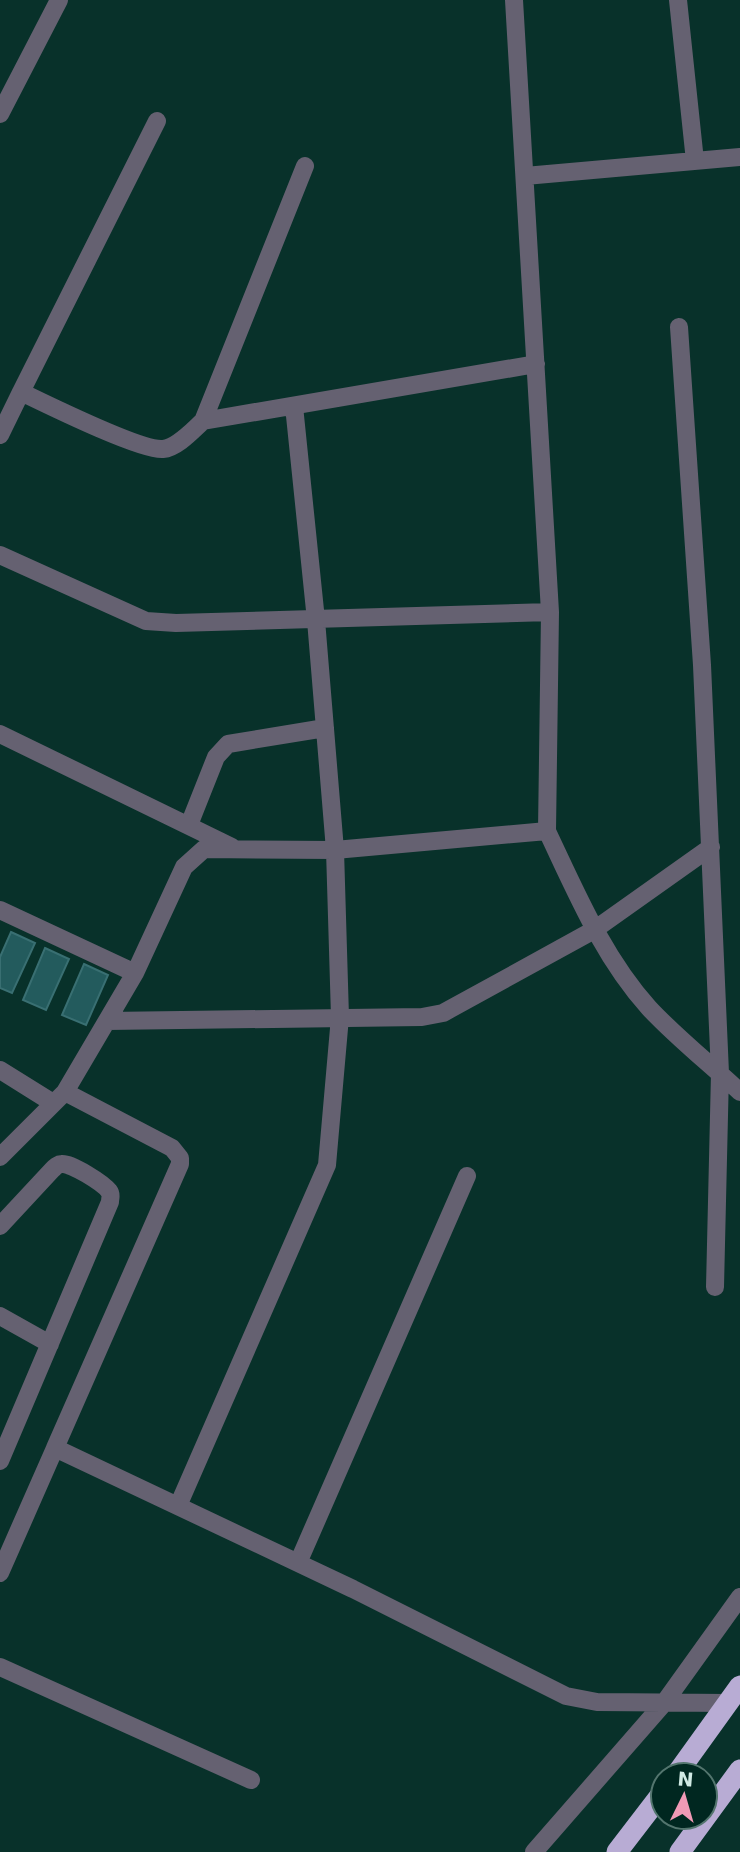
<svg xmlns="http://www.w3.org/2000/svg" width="740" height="1852" viewBox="0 0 740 1852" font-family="'DejaVu Sans',sans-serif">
<rect width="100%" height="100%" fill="#08312a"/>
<path fill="#235b5d" stroke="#396f72" stroke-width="2" d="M11 932 35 943 12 993 0 988V957Z
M45 948 69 959 46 1010 23 1000Z
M84 964 108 975 86 1025 62 1015Z"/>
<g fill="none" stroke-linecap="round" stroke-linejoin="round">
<path stroke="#656171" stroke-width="18" d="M678 0 695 161
M0 114 59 0
M525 176 740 157
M679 327 702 665 720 1073 715 1287
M21 392 157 121
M203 421 305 166
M0 435 21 392C46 404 141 451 163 449 177 448 193 430 203 421L536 364
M0 555 146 621 176 623 550 612
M0 734 232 847
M189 825 216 757 228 744 325 728
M547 831C576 892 603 957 649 1008 677 1038 710 1064 740 1092
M0 910 135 973
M107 1021 422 1017 443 1013 594 930 711 847
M0 1070 53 1103
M65 1092 172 1148 180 1158V1164L55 1448 353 1589 566 1696 597 1702 728 1703
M0 1157 65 1092 135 973 184 867 204 849 335 850 547 831 550 612 514 0
M0 1226 52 1170C55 1167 58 1164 62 1164 71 1163 103 1183 109 1191 112 1195 110 1197 110 1202L0 1461
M0 1316 50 1344
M178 1506 327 1165 340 1017 335 850 316 620 294 406
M298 1563 467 1176
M0 1573 55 1448
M0 1667 251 1780
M534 1852 664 1703 740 1597"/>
<path stroke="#b8acd4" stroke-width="21" d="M676 1775 740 1686
M617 1852 663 1792
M680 1852 740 1770"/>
</g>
<g transform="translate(684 1796) rotate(5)"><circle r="33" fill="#002720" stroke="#53756e" stroke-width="2"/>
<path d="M0-5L12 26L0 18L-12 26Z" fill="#f09ab6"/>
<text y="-10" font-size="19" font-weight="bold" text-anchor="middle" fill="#d0eae4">N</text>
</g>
</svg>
